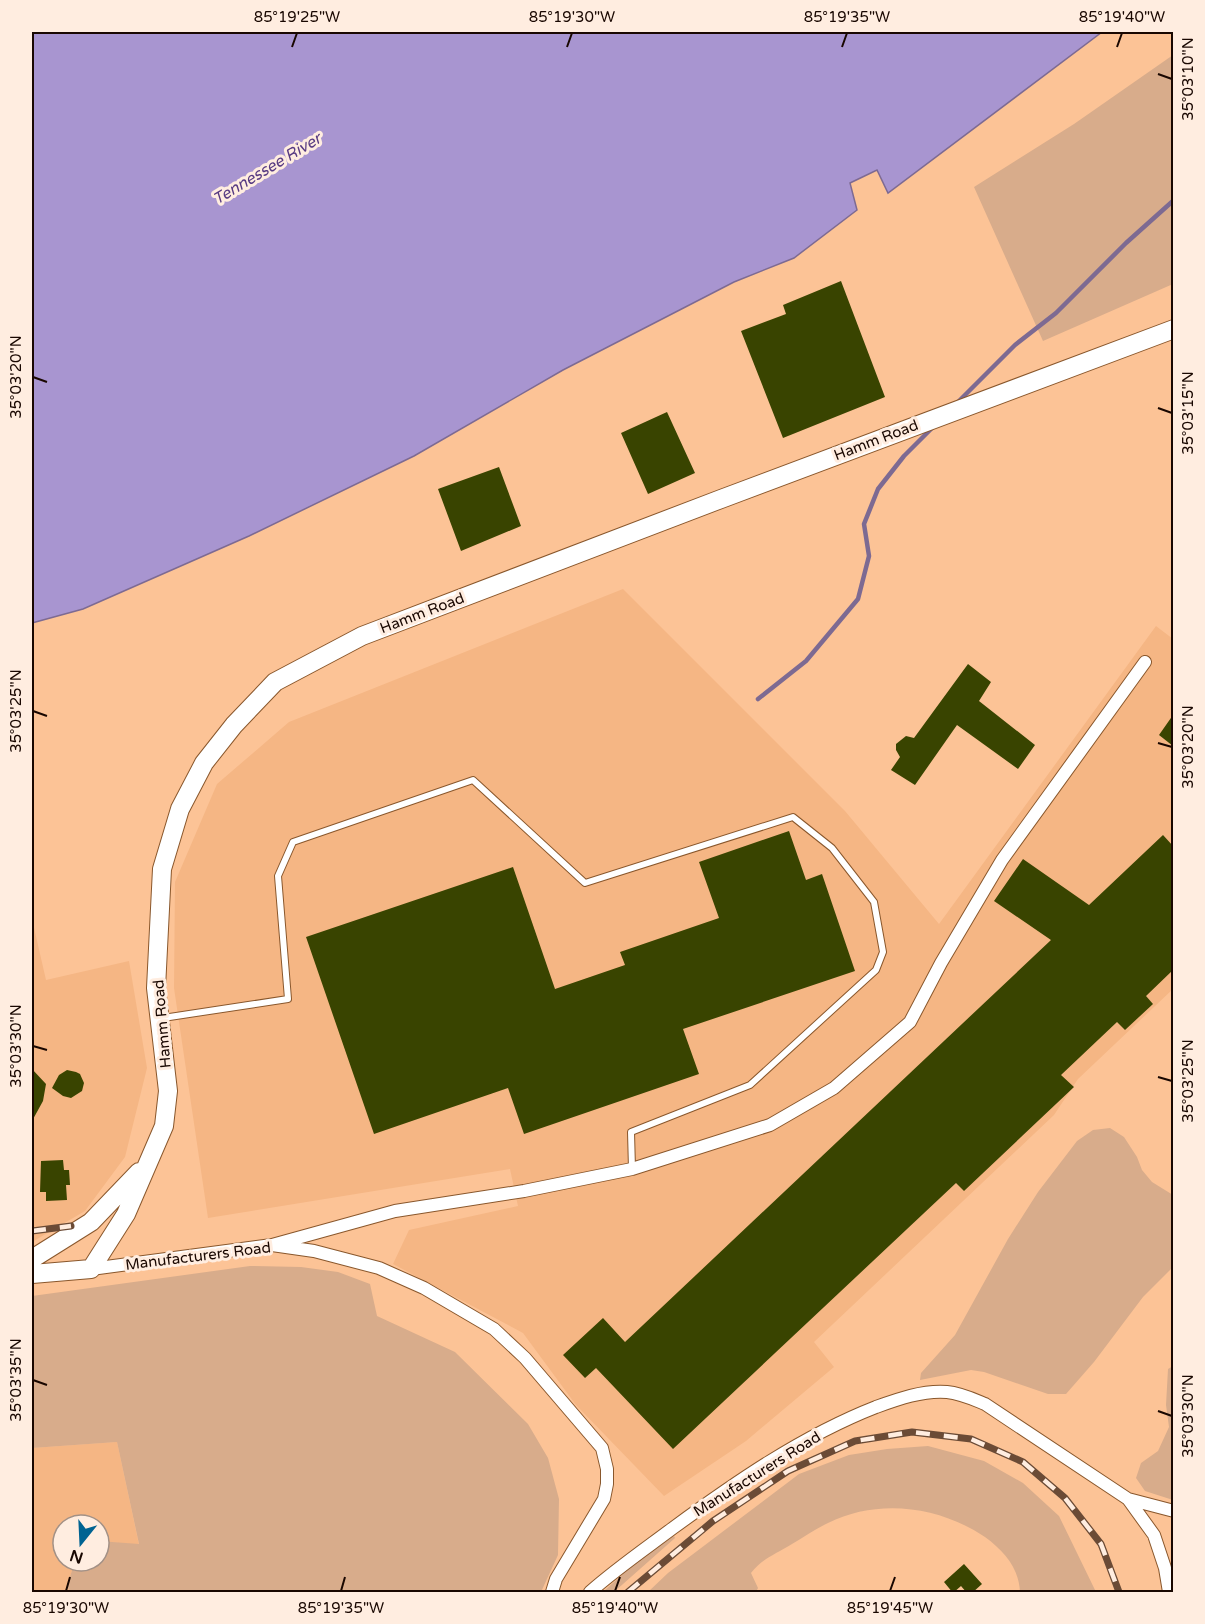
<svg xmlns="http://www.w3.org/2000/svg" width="1205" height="1624" viewBox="0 0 1205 1624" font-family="'Varela Round',sans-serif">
<rect width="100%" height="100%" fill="#fcc396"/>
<path fill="#f5b684" d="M623 589 845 811 939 924 1156 626 1173 639V989L1078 1079 1054 1115 814 1342 834 1367 746 1441 664 1496 576 1405 523 1333 393 1264 409 1230 518 1206 510 1169 208 1218 174 988 175 882 217 784 289 722Z
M32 919 46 980 129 961 147 1068 125 1157 85 1211 32 1242Z
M117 1442 139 1545 99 1541V1525H63V1561H75L67 1586 70 1592H32V1448Z"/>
<path fill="#d8ac8b" d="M1173 55V284L1043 341 974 187 1074 124Z
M1110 1128 1124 1137 1137 1157 1142 1170 1152 1182 1173 1195V1267L1143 1297 1094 1362 1066 1394H1048L984 1372 971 1370 920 1380 921 1373 955 1335 1008 1239 1038 1192 1077 1141 1093 1130Z
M250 1266 301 1267 338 1272 370 1284 377 1316 455 1352 528 1424 548 1458 559 1499 558 1555 541 1592H70L67 1586 75 1561H99V1541L139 1544 117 1442 32 1448V1296Z
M1173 1366V1500L1145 1491 1136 1478 1141 1463 1158 1451 1169 1427 1166 1405 1168 1369Z
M928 1446 984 1461 1023 1483 1059 1516 1096 1592H1020C1019 1568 1004 1551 985 1537 939 1506 878 1498 828 1523 815 1529 804 1537 792 1544 776 1554 763 1558 751 1573L758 1588 756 1592H648L668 1573 799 1474 849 1455 887 1449Z
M674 1536 675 1538 614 1592H603L635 1563Z"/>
<path fill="#a895d0" stroke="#7d6a92" stroke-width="1.5" d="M32 32H1102L888 193 877 170 850 183 857 210 794 258 734 282 563 370 414 456 249 536 83 609 32 623Z"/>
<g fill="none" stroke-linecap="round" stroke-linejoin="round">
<path stroke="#7d6a92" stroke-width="4.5" d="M958 402 1015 345 1056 313 1126 243 1174 200
M758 699 806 661 858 599 869 556 864 524 878 489 904 456 933 427"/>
</g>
<path fill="#394400" d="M841 281 885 397 783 438 741 331 786 314 783 305Z
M667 412 695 473 648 494 621 433Z
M499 467 521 526 461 551 438 489Z
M968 664 991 682 979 701 1035 745 1018 769 957 725 915 785 891 770 900 757 896 750V744L906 736 914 738Z
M1173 715V746L1159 735Z
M789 831 806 880 822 874 855 971 683 1029 699 1074 524 1134 508 1088 374 1134 306 937 513 867 555 989 625 965 620 952 719 918 699 862Z
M1163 835 1173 846V970L1146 996 1153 1004 1125 1030 1117 1022 1061 1075 1074 1087 964 1191 956 1183 673 1449 596 1368 585 1378 563 1355 603 1318 625 1342 1051 940 994 901 1023 859 1089 905Z
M32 1069 46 1084 43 1101 32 1121Z
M67 1070 76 1072 80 1074 84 1083 82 1091 71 1098 63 1096 52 1088 59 1075Z
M63 1160 64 1170H69L70 1185H66L67 1200 46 1201V1192H40L41 1161Z
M964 1564 982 1584 972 1593H967L961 1586 953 1593 944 1582Z"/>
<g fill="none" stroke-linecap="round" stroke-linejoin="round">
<defs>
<path id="service" d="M163 1018 288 999 278 876 293 842 473 780 585 883 793 817 832 848 874 902 883 952 876 970 750 1085 631 1132 632 1169"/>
<path id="minor" d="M272 1245 395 1211 524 1191 632 1169 770 1125 834 1088 910 1022 941 963 1002 860 1145 662
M91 1269 272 1245 314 1251 379 1268 424 1288 494 1329 525 1358 602 1448 607 1469V1484L604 1499 556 1579 552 1592
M1128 1499 1154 1535 1165 1568 1169 1592
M590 1592C616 1569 645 1549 673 1528 736 1482 802 1436 876 1407 898 1399 923 1390 947 1392 960 1393 973 1399 985 1404L1128 1499 1174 1511"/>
<path id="secondary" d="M32 1259 91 1222 139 1172
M32 1274 91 1269 126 1214 164 1126 168 1091 156 988 162 869 180 809 204 763 234 725 275 682 362 636 721 499 1174 329"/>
</defs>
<use href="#service" stroke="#89572c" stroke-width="8"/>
<use href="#minor" stroke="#89572c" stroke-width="14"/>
<use href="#secondary" stroke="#89572c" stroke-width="20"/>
<use href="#service" stroke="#fff" stroke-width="6"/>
<use href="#minor" stroke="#fff" stroke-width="12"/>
<use href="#secondary" stroke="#fff" stroke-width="18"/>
<defs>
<path id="rail" d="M32 1231 71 1226
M628 1592 713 1521 788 1471 855 1441 912 1432 971 1439 1023 1462 1065 1498 1101 1544 1119 1592"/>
</defs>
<use href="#rail" stroke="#6b4b36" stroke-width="7"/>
<use href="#rail" stroke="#ffede0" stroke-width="4.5" stroke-dasharray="14" stroke-linecap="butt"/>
</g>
<path fill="none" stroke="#190700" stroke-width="2" d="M292 47 297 33M567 47 572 33M842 47 847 33M1117 47 1122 33M1158 74 1172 79M33 377 47 382M1158 408 1172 413M33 711 47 716M1158 743 1172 747M33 1046 47 1050M1158 1077 1172 1081M33 1380 47 1385M1158 1411 1172 1416M66 1591 70 1577M341 1591 345 1577M615 1591 620 1577M890 1591 895 1577"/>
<g text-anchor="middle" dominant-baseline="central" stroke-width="6" stroke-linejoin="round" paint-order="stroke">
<g font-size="15" fill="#190700" stroke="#ffede0">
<text transform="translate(876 440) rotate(-21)">Hamm Road</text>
<text transform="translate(422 613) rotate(-21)">Hamm Road</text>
<text transform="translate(162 1024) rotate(-95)">Hamm Road</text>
<text transform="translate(198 1256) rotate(-7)">Manufacturers Road</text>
<text transform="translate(757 1474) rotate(-32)">Manufacturers Road</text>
</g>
<g font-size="16" font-style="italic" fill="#573a82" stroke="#ffede0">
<text transform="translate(267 169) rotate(-31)">Tennessee River</text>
</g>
</g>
<rect width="1205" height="1624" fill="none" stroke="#ffede0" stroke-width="66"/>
<g transform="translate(81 1543) rotate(198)"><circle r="28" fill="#ffede0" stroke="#a39186" stroke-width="1.5"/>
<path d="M0-4.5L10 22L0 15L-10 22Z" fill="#006392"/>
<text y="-9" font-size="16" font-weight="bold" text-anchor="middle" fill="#190700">N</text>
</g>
<rect x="33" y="33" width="1139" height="1558" fill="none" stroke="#190700" stroke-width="2"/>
<g font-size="15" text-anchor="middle" fill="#190700">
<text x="297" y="22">85°19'25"W</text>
<text x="572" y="22">85°19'30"W</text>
<text x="847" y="22">85°19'35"W</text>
<text x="1122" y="22">85°19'40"W</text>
<text transform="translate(1188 79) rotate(-90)" y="5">35°03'10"N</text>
<text transform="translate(16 377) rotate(-90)" y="5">35°03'20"N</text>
<text transform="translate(1188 413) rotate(-90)" y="5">35°03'15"N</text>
<text transform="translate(16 711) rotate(-90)" y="5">35°03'25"N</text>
<text transform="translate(1188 747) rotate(-90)" y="5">35°03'20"N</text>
<text transform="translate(16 1046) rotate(-90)" y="5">35°03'30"N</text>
<text transform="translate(1188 1081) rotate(-90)" y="5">35°03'25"N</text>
<text transform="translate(16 1380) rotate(-90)" y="5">35°03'35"N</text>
<text transform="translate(1188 1416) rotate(-90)" y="5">35°03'30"N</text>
<text x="66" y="1613">85°19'30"W</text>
<text x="341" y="1613">85°19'35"W</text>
<text x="615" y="1613">85°19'40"W</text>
<text x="890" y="1613">85°19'45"W</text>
</g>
</svg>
